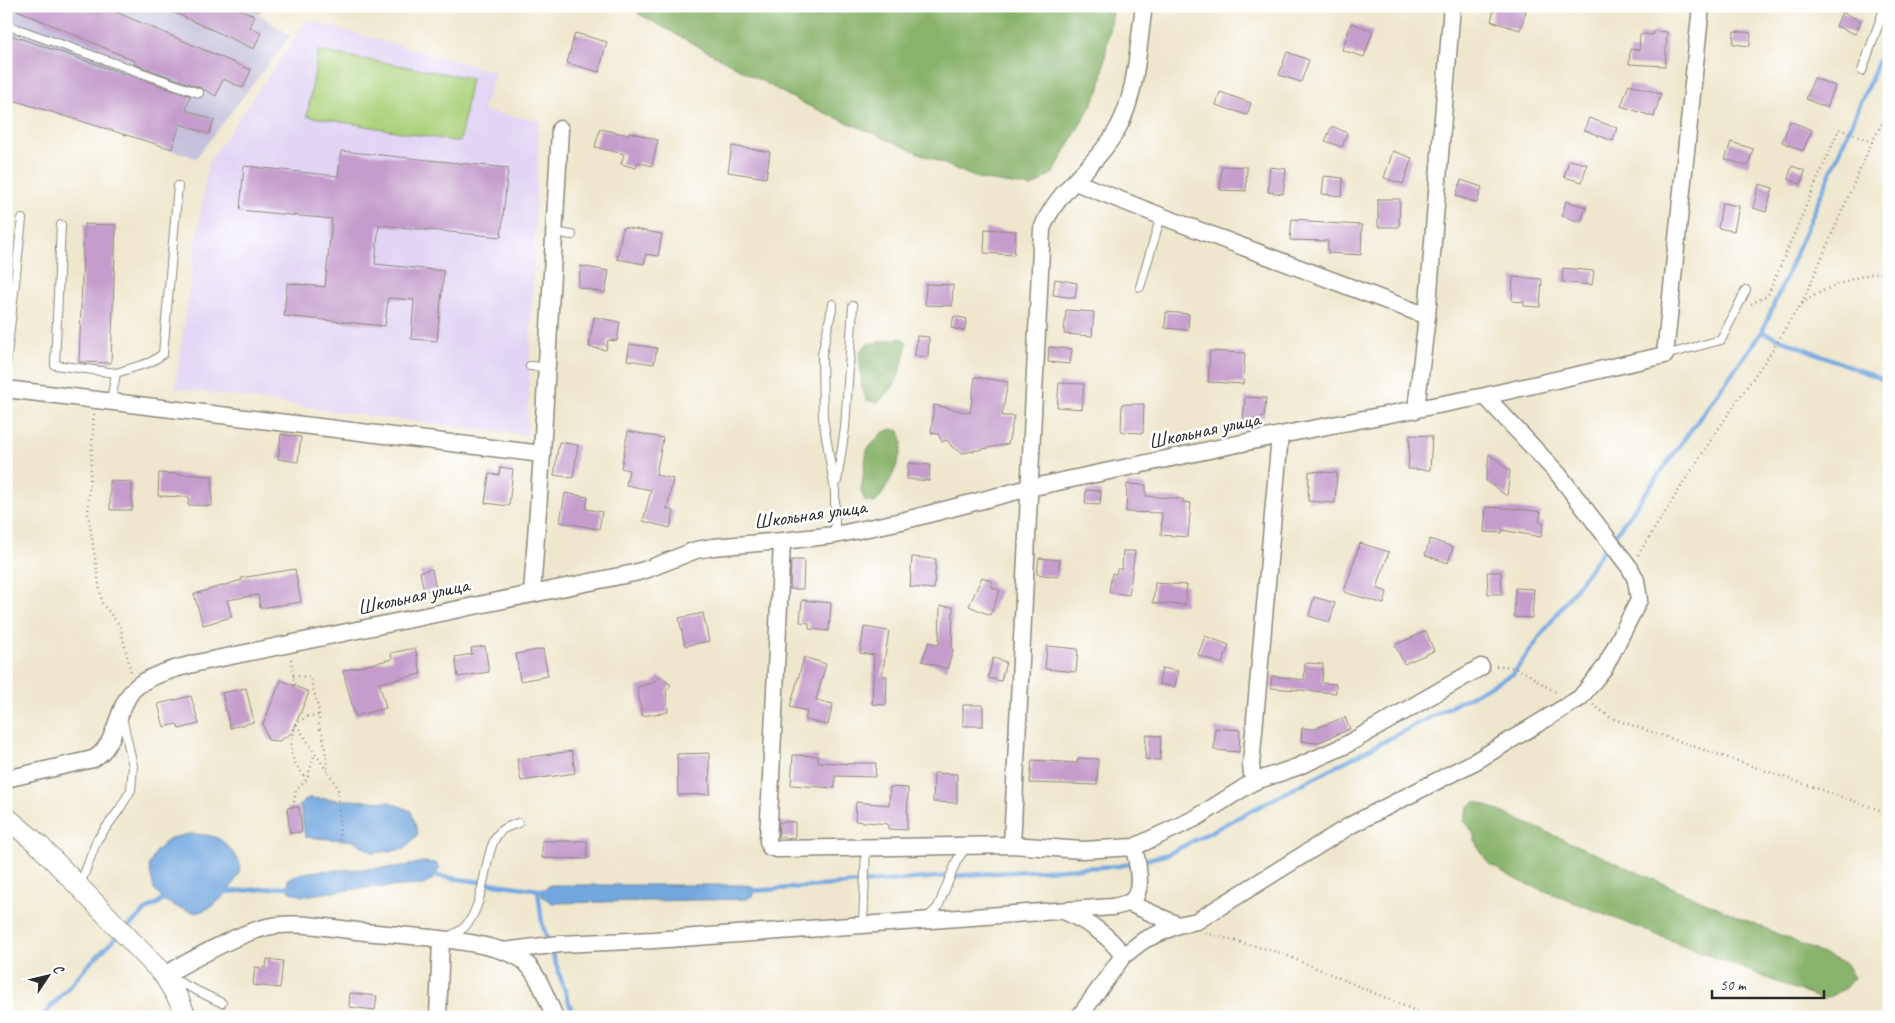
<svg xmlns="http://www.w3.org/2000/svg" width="1895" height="1023" viewBox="0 0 1895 1023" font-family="Caveat,sans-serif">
<rect width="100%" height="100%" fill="#fff"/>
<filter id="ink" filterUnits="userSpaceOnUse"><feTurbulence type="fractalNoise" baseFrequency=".02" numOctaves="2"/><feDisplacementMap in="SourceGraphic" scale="10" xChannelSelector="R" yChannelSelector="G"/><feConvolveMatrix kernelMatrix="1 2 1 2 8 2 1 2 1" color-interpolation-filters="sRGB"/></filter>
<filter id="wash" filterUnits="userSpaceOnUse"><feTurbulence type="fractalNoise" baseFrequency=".0096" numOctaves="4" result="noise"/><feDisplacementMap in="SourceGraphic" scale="20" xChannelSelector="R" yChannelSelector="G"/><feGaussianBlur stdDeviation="1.12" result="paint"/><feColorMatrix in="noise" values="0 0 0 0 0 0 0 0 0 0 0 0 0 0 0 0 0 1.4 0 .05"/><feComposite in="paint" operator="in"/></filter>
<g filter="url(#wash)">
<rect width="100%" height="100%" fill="#efe7cd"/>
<path fill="#e1d4f4" d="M307 20 495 72 483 111 539 121 527 435 369 416 175 388 208 163Z"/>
<path fill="#c5c0db" d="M6 6H248L290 36 196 158 6 98Z"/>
<path fill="#acd27c" stroke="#6c7e54" d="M318 51 471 78 460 142 307 116Z"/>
<path fill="#89b46c" stroke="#5a704c" d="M637 6H1113L1100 89 1053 173 1032 187 979 179 800 102 639 14Z
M901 338 907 342C903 366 898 388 877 403L867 400 862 389 859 352 867 344Z
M892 429 899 431C900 435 902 439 902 443 901 461 887 490 875 503L865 501 861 491 867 450 882 433Z
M1476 801 1846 964 1854 978 1844 989 1823 1000 1517 880 1489 864 1477 846 1473 832 1464 820 1468 807Z"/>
<path fill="#72a7df" stroke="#4e6985" d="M308 798 389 802 411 811 418 834 405 849 373 853 355 841 305 837 300 805Z
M189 834C219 834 224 839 240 863L239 874 228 892 212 907 197 913 179 908 163 900 154 889 149 866 156 851 170 838Z
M423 862 436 863 440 868 432 880 424 885 362 888 302 896 289 891 288 879C303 870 324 871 342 870 369 868 397 869 423 862Z
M550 885H742L752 886 755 891 752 896 747 899 552 903 542 896V891Z"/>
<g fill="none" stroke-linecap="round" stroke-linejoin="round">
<path stroke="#72a7df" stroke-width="4.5" d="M1762 332 1889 382
M1612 539 1762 332 1889 37
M1141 861 1168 854 1513 674 1607 545
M429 875 547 891
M538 891 542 923 548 942
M750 891 995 873 1118 866 1134 863
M228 892 294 886
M126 929 146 910 163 900
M551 950 574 1017
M42 1017 89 964 118 936"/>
</g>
<g id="blocks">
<path fill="#c59dcc" d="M8 6H102L251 70 243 88 223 79 216 96 201 88 134 64 135 61Z
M160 6H233L255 16 250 27 261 33 254 49Z
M1495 6H1510L1526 11 1520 30 1491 21Z
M1842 12 1861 21 1855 34 1836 26Z
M1351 23 1373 31 1364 57 1342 50Z
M1653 31 1667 32 1665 66 1629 64 1630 49 1639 50 1640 34 1653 35Z
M1734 31 1751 33 1750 46 1733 44Z
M575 33 607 42 599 72 567 63Z
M10 35 190 96 186 110 214 120 209 134 180 124 172 149 6 98V46Z
M1287 52 1309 60 1301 82 1279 75Z
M1814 78 1835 86 1827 108 1806 99Z
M1629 84 1661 94 1654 117 1621 106Z
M1220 92 1251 103 1247 115 1216 105Z
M1589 118 1617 128 1613 141 1584 130Z
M1790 121 1812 130 1803 151 1782 142Z
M1332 126 1347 133 1342 147 1325 141Z
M600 129 628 135 629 132 658 140 652 166 638 162 636 168 621 164 624 154 595 147Z
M1731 142 1753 149 1748 166 1725 159Z
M732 146 770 152 766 178 728 172Z
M341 151 508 168 501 237 379 225 375 264 444 271 437 341 411 339 414 300 388 298 385 326 284 316 287 283 325 287 332 219 240 210 244 166 338 176Z
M1393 151 1412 158 1403 184 1384 178Z
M1569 160 1587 164 1582 182 1564 177Z
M1222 166 1247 167 1246 191 1220 190Z
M1792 166 1805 171 1801 184 1788 179Z
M1270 167 1286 169 1283 194 1268 192Z
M1324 176 1343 178 1342 196 1322 194Z
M1461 180 1482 187 1477 203 1456 196Z
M1759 184 1773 188 1766 212 1753 208Z
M1378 199H1400L1399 227H1378Z
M1566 201 1586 207 1581 222 1562 216Z
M1722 203 1739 206 1734 231 1718 228Z
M1292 219 1308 220V222L1362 225 1361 255 1328 253V241L1290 240Z
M84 224 116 225 111 363 79 362Z
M623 227 662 234 658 256 646 254 644 264 617 259Z
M985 229 1016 231 1014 255 984 253Z
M581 266 609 271 605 293 578 287Z
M1563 268 1594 271 1592 285 1562 282Z
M1513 277 1542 279 1540 307 1524 306V302L1512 301Z
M1055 279 1077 283 1075 298 1053 295Z
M926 284 953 285 952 306 925 305Z
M1066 310 1094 312 1092 336 1064 334Z
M1166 312 1189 314 1188 330 1165 328Z
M954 316 967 319 964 331 951 328Z
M594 317 620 322 617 341 608 340 606 350 589 347Z
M917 336 929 337 928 357 915 356Z
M630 344 657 348 654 364 627 360Z
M1049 347 1072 349 1070 364 1048 362Z
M1210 351 1245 353 1243 384 1208 382Z
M975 377 1008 382 1002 416H1014L1008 444 963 453 952 447 947 440 942 442 938 434 931 433 934 405 970 413Z
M1059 383 1084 384 1082 409 1057 407Z
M1245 397 1266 398 1264 417 1243 421Z
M1122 404H1144L1143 433 1121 432Z
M628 431 663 438 656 475 673 479 667 509 674 511 670 528 643 521 651 490 626 485 629 470 621 468Z
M281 434 301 437 298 462 278 459Z
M1410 435 1432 436 1430 470 1408 469Z
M559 442 578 445 573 478 554 475Z
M1489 454 1510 471 1507 496 1486 481Z
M908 463 930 465 929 481 907 479Z
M500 467 513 469 509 506 485 503 489 474 499 475Z
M1309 471 1337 473 1335 503 1308 501Z
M159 473 212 476V506L188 505 189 497 158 496Z
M110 481 132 482V510H110Z
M1127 484 1146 485V496L1183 499V502L1191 503 1188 537 1161 535 1162 513 1126 512Z
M1086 490 1101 491 1100 505 1085 504Z
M565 493 588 497 586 509 602 512 599 529 560 522Z
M1486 507 1520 509 1541 512 1539 522 1544 523 1541 537 1502 530V533L1484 532Z
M1430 539 1453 547 1448 563 1425 555Z
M1360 543 1389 552 1377 588 1387 592 1384 604 1344 592Z
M1123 551H1135L1129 595 1109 592 1112 573 1116 574 1117 569H1122Z
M912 557 936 559 934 589 910 587Z
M1039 558 1060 560 1058 577 1037 574Z
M791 560H804L803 589H790Z
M295 569 301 602 260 608 258 595 227 600 232 617 203 625 194 594 242 580 241 578Z
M432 569 436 589 424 591 420 572Z
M1487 572H1501L1502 594H1488Z
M982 577 993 582 991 586 1000 591 990 615 969 606Z
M1155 583 1187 585 1185 605 1153 603Z
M1515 588 1534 589 1532 618 1514 617Z
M1314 597 1335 603 1330 622 1309 616Z
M802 600 831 603 829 631 809 629V623L800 622Z
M940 606 953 607 952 649 953 650 947 669 922 661 929 642 939 645Z
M703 613 709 641 685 646 679 618Z
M864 627 889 631 882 676H887L886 705 872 704 874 655 860 653Z
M1426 631 1434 651 1404 664 1395 645Z
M1205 636 1229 645 1222 664 1198 655Z
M485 646 489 672 458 677 455 657 472 654 471 648Z
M1047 646 1078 649 1076 672 1045 669Z
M415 648 421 674 379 683 386 708 355 716 343 671 392 659 391 653Z
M543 649 548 676 520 681 516 654Z
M804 657 826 664 816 700 833 704 828 725 805 720 807 711 790 707Z
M993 658 1006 662 1001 681 988 678Z
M1305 663 1323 664 1322 683 1336 684V693L1271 688 1272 676 1304 680Z
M1162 668 1178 671 1175 687 1159 684Z
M659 676 671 685 666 691 668 712 642 716 637 687 653 683Z
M281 680 309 692 292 733 279 741 268 740 263 724Z
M246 688 254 722 230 728 222 693Z
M191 696 199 724 179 729 177 724 164 727 158 704Z
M963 705H983V726H963Z
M1345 717 1350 729 1317 743 1301 741 1302 728 1314 729Z
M1215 728 1240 730 1239 752 1214 750Z
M1146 735 1161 736 1160 760 1145 759Z
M572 751 575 773 521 781 517 759Z
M709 753 710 794 678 795 677 754Z
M793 755 818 756V762L854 764V763H876L875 777 835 776V788L791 785Z
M1078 758 1098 759 1097 785 1030 783 1032 760 1077 763Z
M934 773 957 774V803L933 802Z
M890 787 908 788 907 830 888 829V824L855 821 856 802 889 805Z
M299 807 302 832 290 833 287 808Z
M779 822H795V838L778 837Z
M542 841H587V859L542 858Z
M267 959 283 961 280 988 253 985 255 967 266 968Z
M350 993 377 996 375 1010 349 1007Z"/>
</g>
</g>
<g filter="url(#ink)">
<use href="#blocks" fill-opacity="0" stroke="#8d897c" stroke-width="1"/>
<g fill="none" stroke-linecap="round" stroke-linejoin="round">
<defs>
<path id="service" d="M256 6 257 7
M6 25 199 93
M1862 71 1885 6
M61 225 55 365 116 373 111 401
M554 232 572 235
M1140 287 1161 216
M833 304 822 354 823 418 835 491V535
M1665 355 1721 340 1746 290
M6 365 22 219
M530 366 547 367
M116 373 151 362 163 354 178 186
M837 481 845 428 853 306
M80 885 97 840 119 810 131 790 133 766 122 717
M927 918 938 907 957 860 967 846
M863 925 866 847
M447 937C451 935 457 933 461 930 489 909 481 844 503 829 507 827 513 825 518 823
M173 979 222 1003"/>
<path id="minor" d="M1075 182 1161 216 1427 316
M6 389 542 454
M1416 410 1427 316 1452 6
M782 541 768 841 770 847 777 849 1012 845 1082 850 1134 847 1196 818 1253 782 1297 767 1344 746 1481 667
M532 593 542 454 560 129
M6 779 93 759C118 745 115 710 133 690 147 675 178 668 197 663L634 573 648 569 696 550 713 547 782 541 835 535 902 521 1029 488 1280 435 1485 396 1665 355 1701 6
M1253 782 1251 765 1280 435
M1012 845 1042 229C1057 188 1099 165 1119 126 1137 92 1138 44 1144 6
M1129 903 1178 925 1197 921 1351 825 1476 761 1580 698 1605 667 1639 600 1636 580 1630 568 1559 475 1485 396
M1064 911C1087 922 1109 934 1123 956
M503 951 560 944 654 940 1112 907C1117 906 1123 905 1128 903 1146 895 1137 862 1134 847
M164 975C197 958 231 936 267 927 296 920 335 929 365 932 405 936 489 939 521 959 537 969 547 1000 555 1017
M438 1017 441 940
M1079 1017 1123 956 1144 940 1178 925"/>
<path id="tertiary" d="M6 817 39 845 164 975 179 1000 186 1017"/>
</defs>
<use href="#service" stroke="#8d897c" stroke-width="10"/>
<use href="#minor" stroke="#8d897c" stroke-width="19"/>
<use href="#tertiary" stroke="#8d897c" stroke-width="22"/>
<path stroke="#8d897c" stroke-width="2.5" stroke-dasharray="1 4" stroke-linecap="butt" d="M371 6 376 9 387 6
M1802 303 1872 142 1889 111
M1751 304 1768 295 1839 129 1872 142
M94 414 88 513 102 603 120 626 131 672
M1638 555C1680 488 1722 421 1768 357 1779 342 1789 318 1801 305 1814 291 1870 270 1889 272
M291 659 295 686
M1496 666C1527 665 1534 682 1558 693
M293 676 310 677 319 711V728L323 735 328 772 338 788 340 841
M1593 705 1611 718 1889 813
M318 715 306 717 296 724 327 771
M296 724C289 752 288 757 307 779
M293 807 296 791 307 779 315 753
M1206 933 1281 953 1430 1017"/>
<use href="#service" stroke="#fff" stroke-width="8"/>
<use href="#minor" stroke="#fff" stroke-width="16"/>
<use href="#tertiary" stroke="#fff" stroke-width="20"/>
</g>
</g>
<g text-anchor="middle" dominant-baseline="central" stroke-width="5" stroke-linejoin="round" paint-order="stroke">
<g font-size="21" fill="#2b2b2b" stroke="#fff">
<text transform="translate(1204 430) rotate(-12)">Школьная улица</text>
<text transform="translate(810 514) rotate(-8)">Школьная улица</text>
<text transform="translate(413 596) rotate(-12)">Школьная улица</text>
</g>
</g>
<rect width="1895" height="1023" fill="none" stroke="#fff" stroke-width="25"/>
<g transform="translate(48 976) rotate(55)" stroke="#ffffff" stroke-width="4" paint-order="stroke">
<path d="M0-4L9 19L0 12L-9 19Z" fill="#2b2b2b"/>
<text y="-8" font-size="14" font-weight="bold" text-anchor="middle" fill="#2b2b2b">С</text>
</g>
<path d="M1712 990v8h112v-8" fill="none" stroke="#2b2b2b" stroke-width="2.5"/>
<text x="1720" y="990" font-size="15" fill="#2b2b2b" stroke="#ffffff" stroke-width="4" paint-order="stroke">50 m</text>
</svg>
